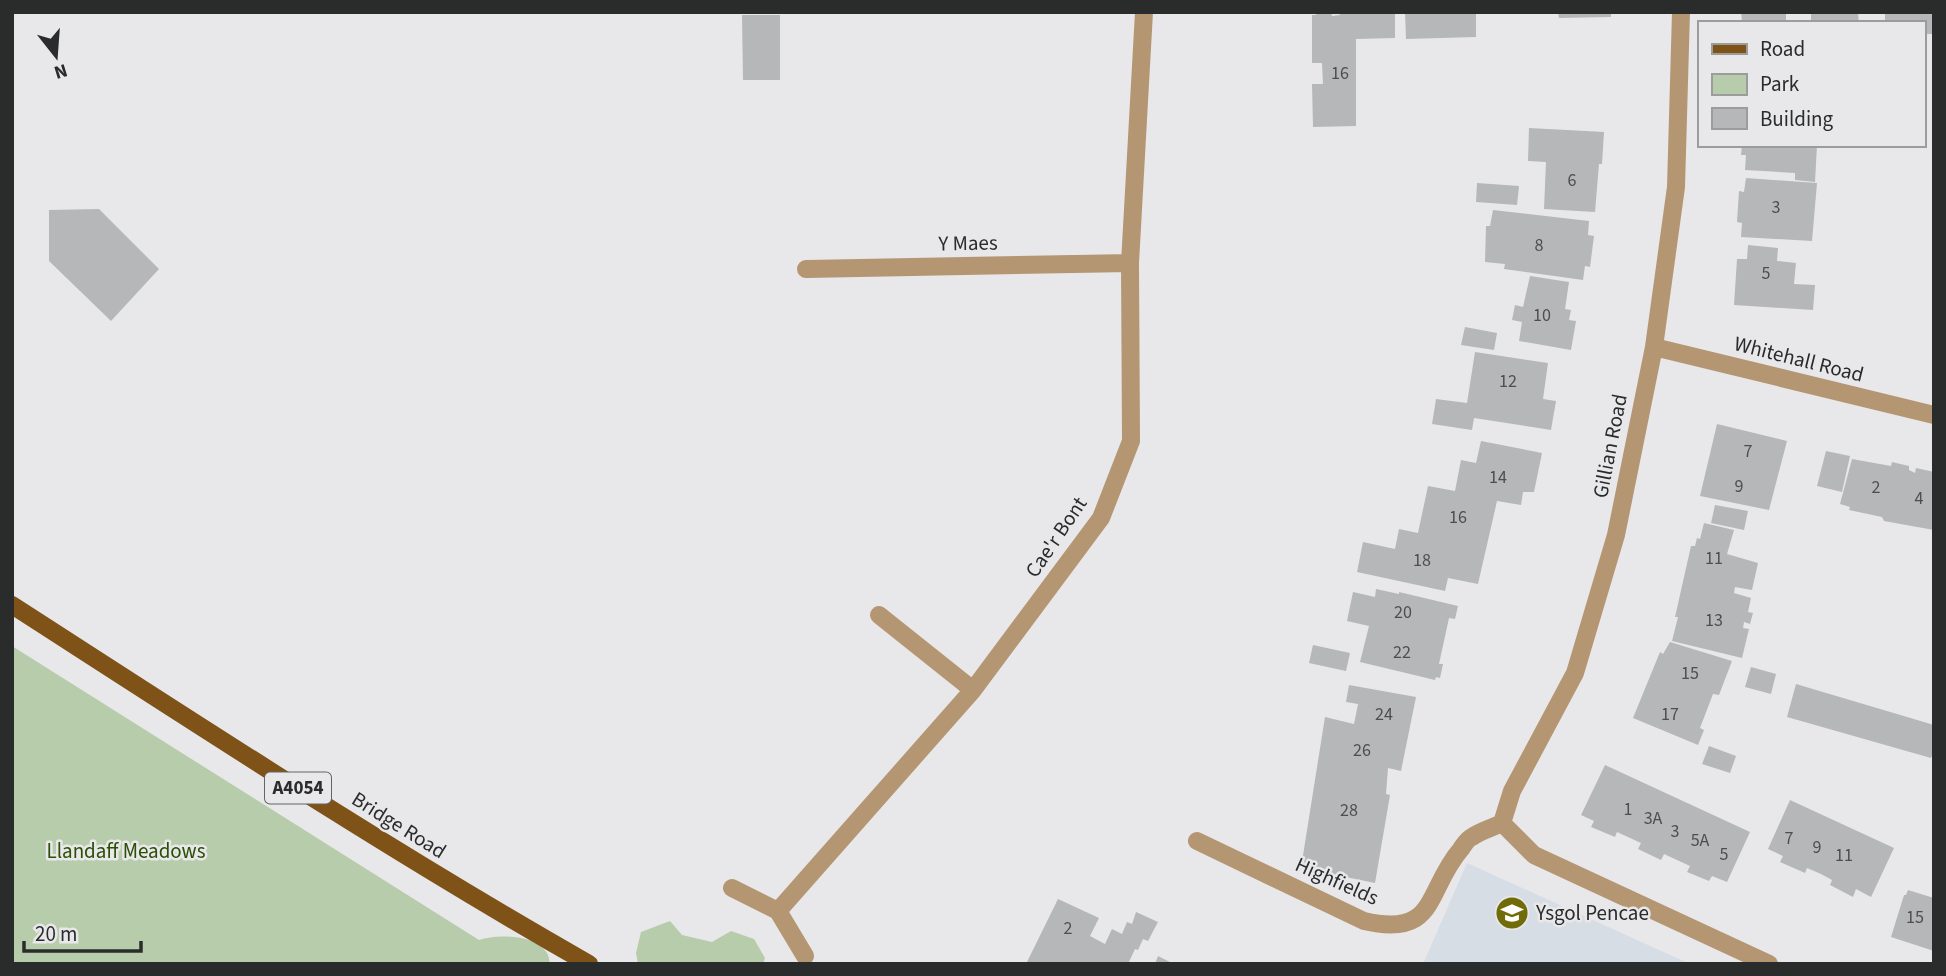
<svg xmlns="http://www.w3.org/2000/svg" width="1946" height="976" viewBox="0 0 1946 976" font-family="'Source Sans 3',sans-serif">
<rect width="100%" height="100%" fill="#e8e8ea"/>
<path fill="#d7dde4" d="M1467 863 1690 964H1423Z"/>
<path fill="#b7ccaa" d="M12 646 479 940C497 934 535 934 547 953 549 956 549 960 550 964H12Z
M670 921 682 935 712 942 731 931 754 939 765 958 763 964H638L636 953 641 932Z"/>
<path fill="#b6b7b8" d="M1316 12H1331L1332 16 1340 15 1339 12H1395V38L1356 39V126L1313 127 1312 84H1323L1322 63H1312V15H1316Z
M1405 12H1476V37L1406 39Z
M1558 12H1611V17L1559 18Z
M1741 12H1786V23H1745L1742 21Z
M1811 12H1858L1859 23H1811Z
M1885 12H1934L1932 34H1923V23H1885Z
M742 15H780V80H743Z
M1529 128 1604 132 1602 164H1599L1595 212 1544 209 1546 162 1528 161Z
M1742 145H1817L1815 182 1795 180V173L1745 170 1746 155H1741Z
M1746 178 1817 183 1812 241 1741 237 1742 223 1737 222 1739 191 1744 192Z
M1477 183 1519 186 1517 205 1476 202Z
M99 209 159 269 111 321 49 261V210Z
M1493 210 1589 221 1588 235 1594 236 1590 267 1585 266 1583 280 1504 269 1505 264 1485 262 1486 226H1490Z
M1748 245 1778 248 1777 261 1796 263 1794 284 1815 285 1813 310 1734 305 1737 259H1747Z
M1530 276 1569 282 1565 309 1571 310 1569 320 1576 321 1571 350 1519 341 1522 322 1512 320 1515 305 1523 307Z
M1465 327 1497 333 1494 350 1461 345Z
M1475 352 1548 363 1543 399 1556 401 1551 430 1474 418 1472 430 1432 424 1436 399 1467 403Z
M1717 424 1787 441 1769 510 1700 496Z
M1481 441 1542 453 1534 492H1523L1521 505 1497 501 1478 584 1448 578 1445 591 1357 572 1363 542 1395 549 1399 529 1418 533 1428 486 1455 491 1461 460 1476 463Z
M1826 451 1850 456 1842 492 1817 486Z
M1852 459 1891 466 1892 462 1909 466V470L1915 473 1916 468 1934 472V530L1884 521 1882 517 1849 510 1850 507 1840 504Z
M1715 505 1748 511 1744 530 1711 523Z
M1704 523 1734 530 1727 554 1758 563 1752 590 1735 587 1734 593 1751 598 1748 612 1753 613 1750 624 1744 622 1743 628 1749 629 1742 658 1672 641 1678 617H1675L1691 546H1695L1697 538 1700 539Z
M1376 589 1399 594V592L1458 606 1455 619 1449 618 1439 664H1443L1440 678 1436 677 1435 680 1360 662 1369 626 1347 621 1353 592 1375 597Z
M1670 642 1732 661 1719 695 1713 694 1700 728 1704 730 1698 745 1633 718 1660 652 1663 654Z
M1313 645 1350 653 1346 671 1309 663Z
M1751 667 1776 674 1771 694 1745 687Z
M1796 684 1934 725V750L1931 758 1787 717Z
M1349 685 1416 697 1401 771 1388 768 1386 794 1390 795 1375 883 1301 868 1325 717 1354 724 1358 704 1346 702Z
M1709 746 1736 756 1730 773 1702 764Z
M1605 765 1750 832 1727 882 1712 876 1709 881 1687 872 1690 866 1664 854 1661 860 1638 849 1641 843 1617 832 1615 837 1591 827 1594 821 1581 815Z
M1790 800 1894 848 1871 897 1856 889 1853 897 1830 885 1832 880 1821 874 1807 868 1805 873 1780 862 1783 856 1768 849Z
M1908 890 1934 898V951L1891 937 1904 895H1906Z
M1058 899 1099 918 1090 936 1105 944 1112 929 1122 934 1127 922 1132 924 1136 912 1158 922 1148 941 1143 939 1138 950 1135 949 1128 964H1026Z
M1158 956 1174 964H1155Z"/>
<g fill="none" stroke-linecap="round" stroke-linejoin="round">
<path stroke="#b59673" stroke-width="18" d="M1681 12 1676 187 1654 347 1616 535 1575 673 1512 791 1502 823 1534 855 1769 964
M806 269 1130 263
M1654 347 1934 415
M879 615 973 690
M1197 841 1364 921C1438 938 1425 891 1461 849 1464 845 1467 839 1472 837 1480 831 1492 828 1502 823
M732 888 778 911
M805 956 778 911 973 690 1101 518 1131 441 1130 263 1144 12"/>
<path stroke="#7f5318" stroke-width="18" d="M12 605C203 728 392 852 589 964"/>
</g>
<defs>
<symbol id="school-disc" viewBox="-11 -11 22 22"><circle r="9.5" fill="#716c0a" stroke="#e8e8ea"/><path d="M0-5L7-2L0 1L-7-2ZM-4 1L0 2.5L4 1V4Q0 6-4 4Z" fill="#fff"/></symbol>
</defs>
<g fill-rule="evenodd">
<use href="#school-disc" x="1493" y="894" width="38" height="38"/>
</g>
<g text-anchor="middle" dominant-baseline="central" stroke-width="5" stroke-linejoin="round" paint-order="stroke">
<g font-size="18" fill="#4d4e4e">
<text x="1340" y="73">16</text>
<text x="1572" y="180">6</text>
<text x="1776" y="207">3</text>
<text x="1539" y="245">8</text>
<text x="1766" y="273">5</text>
<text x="1542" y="315">10</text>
<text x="1508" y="381">12</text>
<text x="1748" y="451">7</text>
<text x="1498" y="477">14</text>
<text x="1739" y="486">9</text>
<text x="1876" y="487">2</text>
<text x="1919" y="498">4</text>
<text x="1458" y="517">16</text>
<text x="1714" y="558">11</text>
<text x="1422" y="560">18</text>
<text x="1403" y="612">20</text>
<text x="1714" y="620">13</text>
<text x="1402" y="652">22</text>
<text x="1690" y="673">15</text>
<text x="1384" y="714">24</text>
<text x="1670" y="714">17</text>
<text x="1362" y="750">26</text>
<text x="1628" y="809">1</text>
<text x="1349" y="810">28</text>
<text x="1653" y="818">3A</text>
<text x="1675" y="831">3</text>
<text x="1789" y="838">7</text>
<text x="1700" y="840">5A</text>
<text x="1817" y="847">9</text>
<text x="1724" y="854">5</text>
<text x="1844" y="855">11</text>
<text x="1915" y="917">15</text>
<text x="1068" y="928">2</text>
</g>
<rect fill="#e8e8ea" stroke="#636464" stroke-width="2" x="265" y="772.5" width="66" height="31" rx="5"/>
<g font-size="19" font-weight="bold" fill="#2a2b2b">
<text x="298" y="788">A4054</text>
</g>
<g font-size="21" fill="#2a2b2b" stroke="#e8e8ea">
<text transform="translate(968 243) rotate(-1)">Y Maes</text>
<text transform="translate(1799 359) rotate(14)">Whitehall Road</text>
<text transform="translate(1610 446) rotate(-79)">Gillian Road</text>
<text transform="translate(1056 537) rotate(-56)">Cae'r Bont</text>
<text transform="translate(399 825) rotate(32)">Bridge Road</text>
<text transform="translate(1337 881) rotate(24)">Highfields</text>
</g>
<g font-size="21" fill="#2b4f05" stroke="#e8e8ea">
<text x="126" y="851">Llandaff Meadows</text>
</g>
<g font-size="21" fill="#2a2b2b" stroke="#e8e8ea" text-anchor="start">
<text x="1536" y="913">Ysgol Pencae</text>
</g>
</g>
<rect width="1946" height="976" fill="none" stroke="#2a2b2b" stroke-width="28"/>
<rect x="1698" y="21" width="228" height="126" fill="#e8e8ea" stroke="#9c9c9e" stroke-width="2"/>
<rect x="1712" y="44" width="35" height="10" fill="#7f5318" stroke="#9c9c9e" stroke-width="2"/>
<text x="1760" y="56" font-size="21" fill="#2a2b2b">Road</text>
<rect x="1712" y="74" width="35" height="21" fill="#b7ccaa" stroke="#9c9c9e" stroke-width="2"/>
<text x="1760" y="91" font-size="21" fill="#2a2b2b">Park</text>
<rect x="1712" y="108" width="35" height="21" fill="#b6b7b8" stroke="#9c9c9e" stroke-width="2"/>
<text x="1760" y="126" font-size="21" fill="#2a2b2b">Building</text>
<g transform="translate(56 56) rotate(163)" stroke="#e8e8ea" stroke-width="5" paint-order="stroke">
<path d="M0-5L12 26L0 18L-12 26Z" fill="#2a2b2b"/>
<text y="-10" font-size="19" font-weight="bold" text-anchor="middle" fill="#2a2b2b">N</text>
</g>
<path d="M24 941v10h117v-10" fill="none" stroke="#2a2b2b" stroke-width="3.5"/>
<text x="35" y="941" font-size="21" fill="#2a2b2b" stroke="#e8e8ea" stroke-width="5" paint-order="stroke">20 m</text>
</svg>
